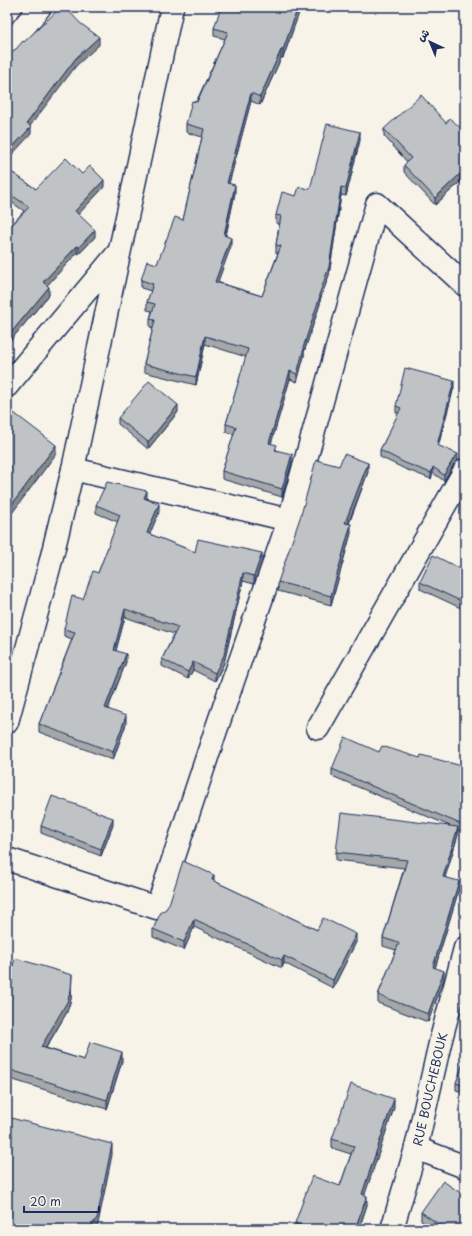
<svg xmlns="http://www.w3.org/2000/svg" width="472" height="1236" viewBox="0 0 472 1236" font-family="'Playpen Sans','Playpen Sans Arabic',sans-serif">
<rect width="100%" height="100%" fill="#f7f3e8"/>
<filter id="ink" filterUnits="userSpaceOnUse"><feTurbulence type="fractalNoise" baseFrequency=".025" numOctaves="2"/><feDisplacementMap in="SourceGraphic" scale="8" xChannelSelector="R" yChannelSelector="G"/><feConvolveMatrix kernelMatrix="1 2 1 2 8 2 1 2 1" color-interpolation-filters="sRGB"/></filter>
<g filter="url(#ink)">
<g fill="none" stroke-linecap="round" stroke-linejoin="round">
<defs>
<g id="street">
<path d="M7 48 40 7"/>
<path d="M7 386 118 253"/>
<path d="M73 469 289 520"/>
<path d="M7 722 50 564 73 469 172 7"/>
<path d="M318 728 465 470"/>
<path d="M7 859 157 908 216 730 289 520 377 204 465 285"/>
<path d="M416 1148 465 1167"/>
<path id="s1" d="M392 1229 416 1148 440 1043 465 948"/>
</g>
</defs>
<use href="#street" stroke="#1b2f5e" stroke-width="25"/>
<use href="#street" stroke="#f7f3e8" stroke-width="22"/>
</g>
<path fill="#a5a8a9" stroke="#1b2f5e" d="M116 7H128L122 13Z
M301 7 283 58H281L260 105 251 101 229 183 235 193 226 236 231 246 217 282 262 296 278 253H276V245L279 224 276 223V215L296 196 310 189 360 140 346 196 341 195 329 275 320 300V304L304 352V356L297 382 290 379 271 443 277 450 292 462 282 497 222 479V471L234 434 226 432V424L246 357 205 344 196 385 144 372V364L153 328 150 327V319L152 311 147 310V302L151 291 141 288V280L157 264 183 220 202 137 186 132V124L225 39 214 36V28Z
M446 123 465 132V186L460 182 435 205 404 172V165L407 162 384 136V129Z
M7 169 36 189 82 174 104 187 78 214 95 237 79 254 77 253 47 285 49 295 9 342 7 340V230L24 211 7 199Z
M454 387 438 446 458 460 454 464 444 481 433 473 431 479 405 469 380 457V450L399 413H396V406Z
M178 412 148 449 118 424V418Z
M339 466 368 472 349 524 351 533 331 605 278 591V582Z
M147 499 159 512 149 534 195 552 262 561 254 584 243 581 224 663 215 681 193 670 188 679 162 666V659L174 634 125 617 116 650 126 662 108 709 126 724 113 760 39 732V724L72 639 64 636V629L83 599 98 573 118 522 96 513V505Z
M465 571V610L420 589V582Z
M379 752 462 766 465 759V833L458 830V835L445 877 459 889 435 968 444 979 428 1022 378 1003V995L396 950 383 946V938L404 868 336 860V852L450 826 332 776V769Z
M113 825 101 856 41 833V826Z
M214 881 317 930 356 942 333 988 284 963 282 968 194 927 184 950 153 937V929L166 909Z
M72 975 71 999 67 1012 46 1048 84 1060 122 1061 107 1109 7 1078V990Z
M465 1058V1093L456 1090V1083Z
M394 1108 364 1195 367 1205 359 1229H295V1223L340 1186 351 1154 332 1148V1139Z
M421 1212 465 1229H433L421 1221Z"/>
<path fill="#86888a" stroke="#1b2f5e" d="M122 7H128L122 13Z
M298 7H301L283 58V50Z
M99 37V45L76 66 27 130V123L76 58Z
M281 50V58L260 105V97Z
M251 93V101L227 191V183Z
M31 127V134L7 160V153Z
M360 132V140L346 196V188Z
M8 160V167L7 168V161Z
M460 174V182L435 205V198Z
M104 180V187L75 218V211Z
M235 185V193L224 243V235Z
M341 187V195L329 275 320 300V304L304 352V356L297 382V374L303 348 319 295Z
M95 230V237L79 254V247Z
M231 238V246L215 290V282Z
M77 246V253L43 290V282Z
M49 287V295L9 342V335Z
M205 336V344L196 385V377Z
M290 371V379L269 451V443Z
M454 381V387L437 451V445Z
M178 405V412L148 449V442Z
M56 445V454L7 520V511Z
M292 454V462L282 497V489Z
M458 454V460L454 464 444 481V475L454 458Z
M368 463V472L345 532V523Z
M433 467V473L431 479V473Z
M147 491V499L144 498Z
M159 504V512L147 541V533Z
M351 524V533L331 605V596Z
M262 553V561L254 584V576Z
M243 573V581L224 663 215 681V673Z
M125 609V617L114 658V650Z
M126 654V662L105 716V708Z
M193 662V670L188 679V672Z
M126 716V724L113 760V752Z
M113 818V825L101 856V849Z
M458 827V835L443 884V877Z
M214 875V883L212 880Z
M459 881V889L433 975V967Z
M194 919V927L184 950V942Z
M356 934V942L333 988V980Z
M284 956V963L282 968V960Z
M444 971V979L428 1022V1014Z
M71 990V999L67 1012 41 1056V1047Z
M122 1052V1061L107 1109V1100Z
M394 1099V1108L362 1203V1194Z
M112 1144V1155L97 1229H89Z
M367 1196V1205L359 1229H355Z"/>
<path fill="#c0c3c5" stroke="#1b2f5e" d="M61 7H65L80 23 99 37 76 58 27 123 31 127 7 153V55L9 53 16 49 23 41 24 42Z
M221 7H298L283 50H281L260 97 251 93 227 183 235 185 224 235 231 238 215 282 262 296 281 246 276 245 281 216 276 215 282 192 296 196 299 187 310 189 327 124 360 132 346 188 341 187 329 267 319 295 320 296 303 348H304L297 374 290 371 269 443 277 445 275 450 292 454 282 489 222 471 236 427 226 424 248 349 205 336 196 377 144 364 155 320 150 319 155 304 147 302 153 284 141 280 147 261 157 264 175 217 183 220 204 129 186 124 192 101 197 102 228 32 214 28Z
M421 95 446 123 450 118 465 132V179L460 174 435 198 404 165 411 158 384 129Z
M66 158 82 174 90 166 104 180 75 211 95 230 79 247 77 246 43 282 49 287 9 335 7 333V230L29 207 7 192V169L36 189Z
M405 368 454 381 437 445 458 454 454 458 444 475 433 467 431 473 405 463 380 450 401 408 396 406Z
M149 381 178 405 148 442 118 418Z
M10 410 56 445 7 511V414Z
M344 454 368 463 345 523 351 524 331 596 278 582 301 515 316 460 339 466Z
M107 482 147 491 144 498 159 504 147 533 195 552 198 539 262 553 254 576 243 573 224 655 215 673 193 662 188 672 162 659 178 627 125 609 114 650 126 654 105 708 126 716 113 752 39 724 75 632 64 629 72 596 83 599 93 571 98 573 120 515 96 505Z
M433 555 465 571V603L420 582Z
M345 737 379 752 382 746 420 758 421 755 462 766 465 759V826L332 769Z
M52 796 113 818 101 849 41 826Z
M341 813 458 827 443 877 459 881 433 967 444 971 428 1014 378 995 399 943 383 938 407 860 336 852Z
M183 861 214 875 212 880 317 930 323 918 356 934 333 980 284 956 282 960 194 919 184 942 153 929 161 912 166 909 169 904Z
M15 958 72 975 71 990 67 1002 41 1047 84 1060 90 1042 122 1052 107 1100 7 1069V1021L9 1014 7 1013V990Z
M465 1058V1086L456 1083Z
M351 1084 394 1099 362 1194 367 1196 355 1229H310L295 1223 312 1176 340 1186 354 1146 332 1139Z
M7 1117 112 1144 97 1218 89 1229H7Z
M443 1181 465 1196V1229H446L421 1212Z"/>
</g>
<g text-anchor="middle" dominant-baseline="central" stroke-width="3" stroke-linejoin="round" paint-order="stroke">
<g font-size="12" fill="#1b2f5e" stroke="#f7f3e8">
<text stroke="none"><textPath href="#s1" startOffset="145">RUE BOUCHEBOUK</textPath></text>
</g>
</g>
<rect width="472" height="1236" fill="none" stroke="#f7f3e8" stroke-width="24"/>
<rect x="12" y="12" width="448" height="1212" fill="none" stroke="#1b2f5e" stroke-width="1.5" filter="url(#ink)"/>
<g transform="translate(430 42) rotate(316)" stroke="#f7f3e8" stroke-width="3" paint-order="stroke">
<path d="M0-3L7 15L0 10L-7 15Z" fill="#1b2f5e"/>
<text y="-6" font-size="11" font-weight="bold" text-anchor="middle" fill="#1b2f5e">ش</text>
</g>
<path d="M24 1206v6h75v-6" fill="none" stroke="#1b2f5e" stroke-width="2"/>
<text x="30" y="1206" font-size="12" fill="#1b2f5e" stroke="#f7f3e8" stroke-width="3" paint-order="stroke">20 m</text>
</svg>
